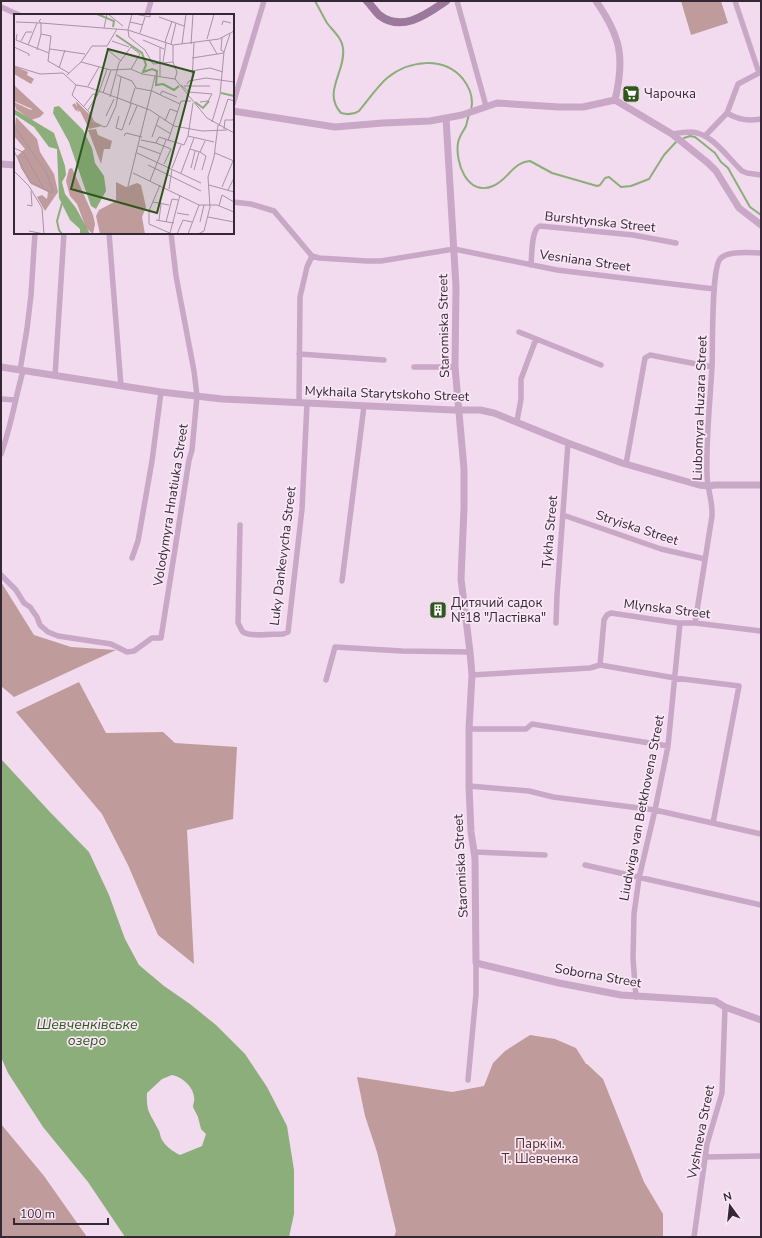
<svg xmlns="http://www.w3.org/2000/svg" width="762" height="1238" viewBox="0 0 762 1238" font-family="'Nunito Sans',sans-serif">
<rect width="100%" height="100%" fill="#f2dbee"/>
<path fill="#c09b9c" d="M681 1H721L728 23 691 35Z
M1 582 34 635 71 647 116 650 14 697 1 686Z
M79 682 106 733 163 732 175 743 237 747 233 819 187 830 194 964 158 935 128 865 102 814 16 712Z
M530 1035 555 1039 576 1048 586 1064H587L603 1079 644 1182 663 1214V1237H394L396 1231 377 1152 365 1116 357 1077 452 1092 484 1086 493 1063 505 1051Z
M1 1124 44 1176 87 1237H1Z"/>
<path fill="#8bae7a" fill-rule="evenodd" d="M1 759 49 811 89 852 109 895 125 939 139 965 164 986 190 1004 216 1025 245 1054 267 1087 287 1126 294 1170V1214L289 1237H125L88 1182 43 1127 8 1073 1 1057ZM172 1075C182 1077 193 1086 194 1097 195 1100 193 1104 193 1107L198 1117 201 1129 206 1134 202 1146 180 1155C172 1151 165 1146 161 1138 160 1135 160 1132 158 1129 150 1113 146 1112 147 1093L162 1079Z"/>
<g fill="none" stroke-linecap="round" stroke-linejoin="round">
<path stroke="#8bae7a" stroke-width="2" d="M315 1C319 8 323 16 327 23 333 31 342 38 343 48 346 72 322 92 341 113 348 115 353 115 359 111 368 100 377 87 387 78 409 60 444 56 463 79 470 88 474 98 471 110
M469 114C468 118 467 122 466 126 463 132 459 136 458 143 455 162 467 197 493 186 508 180 513 162 530 161L552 173 597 186 600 185 605 178 609 177 621 187 631 186 649 179 664 155 676 142
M684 138 690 136 695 137 715 153 721 162 728 168 750 207 761 215"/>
<path stroke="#c9a7c6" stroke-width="5.5" d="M457 1 486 106
M735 1 759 73
M1 7 19 15
M147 15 151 1
M233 104 264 1
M727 113 738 84 761 72
M672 134C678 133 684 132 691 132 712 133 727 157 742 171L747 173 761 175
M705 136 727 113C739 120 748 121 761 119
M233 202 251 204 274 211 312 256 319 258 367 261H381L454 249 557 270 714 289
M109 233 121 386
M531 265C532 255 531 229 540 226L633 235 676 243
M519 332 601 365
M299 354 384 360
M414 367H455
M20 370 27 329 31 295 35 233
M55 376 64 233
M1 399 15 400
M299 403 300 297 307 267 312 256
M517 421 521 399V379L536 339
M1 454C11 427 15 399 23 371
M626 464 645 358 650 355 712 367
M563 515 661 549 705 559
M240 525 238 623C240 626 241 630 243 632 250 637 274 634 283 634L288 632 302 509 307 403
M132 558 138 541 152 461 161 392
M1 575 16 590 24 603 30 607 37 617 40 625 48 632 58 636 111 644 127 652 134 651 152 638H161L189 460 192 450 197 396 194 371 176 276 171 233
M342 581 364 406
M556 623 557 595 568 443
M695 623 712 516C713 502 707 488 707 474 706 438 710 403 712 367 713 349 711 270 720 259 727 250 751 253 761 253
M600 665 675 678 739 686 713 823
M472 675 590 668 600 665 604 620 607 615 611 613 678 623H695L761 631
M326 680 335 647 402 651 470 652
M469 729H526L532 724 668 746
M469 786 529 791 553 797 655 810 761 834
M475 852 545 855
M585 865 761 905
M636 997 633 959 634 914 639 878 655 810 668 746 680 623
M468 1080 476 994V963
M705 1157 761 1156
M694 1237 707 1144 722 1093 725 1007"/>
<path stroke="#c9a7c6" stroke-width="7" d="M596 1C621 37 625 58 615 100
M615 100 672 134 708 163 716 171 739 208 761 225
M233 111 335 127 383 123 430 121 462 115 497 103 559 107H583L615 100
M446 118 456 287 455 367 464 469V508L461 579 470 652 472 675 469 729V786L471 832 475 858 476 963 559 983 621 995 715 1001 725 1007 761 1020
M1 164 15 165
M1 367 161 392 222 399 453 410H480L494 413 568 443 622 463 699 485 708 486 715 485H761"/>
<path stroke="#9d789d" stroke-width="8" d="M367 1C371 5 375 11 379 15 402 33 427 14 446 1"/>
</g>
<defs>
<symbol id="supermarket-square" viewBox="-11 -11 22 22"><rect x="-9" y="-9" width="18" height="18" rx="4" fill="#2f571d" stroke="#f9e7f6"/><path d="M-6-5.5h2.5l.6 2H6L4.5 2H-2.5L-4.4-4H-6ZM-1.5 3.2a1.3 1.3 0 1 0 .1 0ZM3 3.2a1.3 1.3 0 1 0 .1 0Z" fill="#fff"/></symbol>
<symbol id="building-square" viewBox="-11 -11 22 22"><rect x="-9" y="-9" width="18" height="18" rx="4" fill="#2f571d" stroke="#f9e7f6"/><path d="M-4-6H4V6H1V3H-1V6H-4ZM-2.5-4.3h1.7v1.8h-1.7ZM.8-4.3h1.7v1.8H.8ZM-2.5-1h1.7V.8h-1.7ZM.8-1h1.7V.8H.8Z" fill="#fff"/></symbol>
</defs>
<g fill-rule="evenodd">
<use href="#supermarket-square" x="621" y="84" width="20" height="20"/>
<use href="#building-square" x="428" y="600" width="20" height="20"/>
</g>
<g text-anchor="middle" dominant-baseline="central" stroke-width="3.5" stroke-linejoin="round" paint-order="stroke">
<g font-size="13" fill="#352836" stroke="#f9e7f6" text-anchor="start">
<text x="644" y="94">Чарочка</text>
<text x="451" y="603">Дитячий садок<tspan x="451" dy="15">№18 "Ластівка"</tspan></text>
</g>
<g font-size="13" fill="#352836" stroke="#f9e7f6">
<text transform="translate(600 222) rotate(6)">Burshtynska Street</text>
<text transform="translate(585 261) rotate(8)">Vesniana Street</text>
<text transform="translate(444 326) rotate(-91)">Staromiska Street</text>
<text transform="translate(387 394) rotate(2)">Mykhaila Starytskoho Street</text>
<text transform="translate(700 408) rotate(-88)">Liubomyra Huzara Street</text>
<text transform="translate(171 505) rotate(-81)">Volodymyra Hnatiuka Street</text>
<text transform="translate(637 528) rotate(18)">Stryiska Street</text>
<text transform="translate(550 532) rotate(-85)">Tykha Street</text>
<text transform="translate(283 556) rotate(-83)">Luky Dankevycha Street</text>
<text transform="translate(667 609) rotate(7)">Mlynska Street</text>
<text transform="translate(642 808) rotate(-79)">Liudwiga van Betkhovena Street</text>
<text transform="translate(461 866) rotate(-93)">Staromiska Street</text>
<text transform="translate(598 976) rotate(10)">Soborna Street</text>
<text transform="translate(701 1132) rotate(-79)">Vyshneva Street</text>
</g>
<g font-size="13" fill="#542c2b" stroke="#f9e7f6">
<text x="540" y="1144">Парк ім.<tspan x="540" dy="15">Т. Шевченка</tspan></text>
</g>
<g font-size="14" font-style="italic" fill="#2f571d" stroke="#f9e7f6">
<text x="87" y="1024">Шевченківське<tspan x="87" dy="16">озеро</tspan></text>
</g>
</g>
<g transform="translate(14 14)">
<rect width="220" height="220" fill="#f2dbee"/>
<path d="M0 52 14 58 13 61 20 65 17 70 0 60ZM0 71 30 99 26 103 17 106 2 95 0 88 17 96 18 95 0 87ZM62 87 76 101 79 108 88 112 75 115 66 97 63 98 65 95 62 97 58 91 61 89 63 93ZM2 103 23 125 26 138 40 160 44 178 31 197 23 183 28 181 33 185 34 178 17 170 7 154 3 142 11 135 0 122ZM82 115 84 121 98 127 96 135H90L87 150 74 116ZM58 154 79 201 81 210 79 220 72 214 63 190 56 182 52 167 55 155ZM102 168 112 173 123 169 127 171 132 193 128 203 131 220H86L82 202 85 196 102 187Z" fill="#c09b9c"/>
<path d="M45 92 69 116 78 134 81 149 90 162 92 177 82 195 77 192 55 128 39 99 40 93ZM0 95 40 119 51 152 52 161 48 168 51 180 62 194 76 220H66V215L56 206 45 184 43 135 35 133 20 113 0 100Z" fill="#8bae7a"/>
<path fill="none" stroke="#8bae7a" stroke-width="2" d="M83 0 100 7 99 13M102 21 128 39 132 51 129 58 138 55 143 57 142 71 149 70 160 76 165 72M207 79 220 82M181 88 189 94 195 87M48 189 43 207 45 216 48 220"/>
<path fill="none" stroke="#a693a4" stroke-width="1" d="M94 0 109 12M121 0 136 3V0M145 3 170 12M27 5 25 7 27 9 114 16 159 31 205 25 220 17M2 8 27 9M116 8 129 11M27 9V20L37 22 34 47 55 59M208 11 209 7 217 9M90 14 93 0M114 16 118 0M114 16 115 23 131 36 139 50 159 48V31M126 19 131 3M3 20 2 26 35 39M208 23 207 36 210 38M193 25 200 0M129 26 150 35M195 26 203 40M7 27 12 18H18M98 27 115 33M151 28 158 7M157 30 162 9M168 30 172 0M177 30 179 0M14 31 23 9M0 33 15 40V42M36 35 71 40M23 36 27 20M94 36 107 47M178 44 210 39M67 48 97 56 117 55 128 60 161 65M149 48 152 29M159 48 163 58 161 65M0 52 26 60 49 59 62 71M45 54 51 36M177 57 196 54 209 58M53 61 67 48 78 32H93L103 15M103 61 118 67 122 74 138 77 166 90M146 62V34M161 65 193 104 220 119M178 67 180 29M173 70 175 67 192 64 220 68M62 71 74 73 136 96 160 112 188 117 213 116M62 71 58 81 75 98 80 108 90 113 93 112 102 92 107 63M167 71 175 78 198 80 194 87 186 88M74 72 85 53M170 72H196M85 78 93 55M89 79 97 56M146 81 148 77 163 83M96 83 105 49 117 33 126 40 117 55M116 90 121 74M70 92 79 80 84 81M74 96 85 78M92 102 100 85M105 102 102 114 108 116 117 90M151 107 156 95 164 98M198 108 206 81 210 38 216 20M115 111 123 92M142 111 157 120M0 112 32 158 39 176 38 179 16 168 0 137M205 112 214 85 220 87M210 115 211 106H219L220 101M110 122 112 119 128 123M174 122 179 89M138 123 145 103M127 126 142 129 145 123 170 131 174 122 200 128M154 127 167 87H177M142 129 157 135 150 150M125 132 147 140M0 134 9 138 29 173M176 135 186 138 191 127M186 138 192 142 188 156M123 139 187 169M201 139 220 147M134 151 187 177M158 154 167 131M177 154 181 137M180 156 185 138M0 157 15 172 28 194 30 220M119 159 185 191H203L220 198M167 159 180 124M136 167 152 126M146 171 135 197V210L158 220M195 171 220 178M114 172 141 62M208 173 219 147M155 175 158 155M214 176 220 164M139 188 155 191M13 191 18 192 17 177M205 192 208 181 220 188M163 199 175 201M194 203 220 208M142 206 160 209M145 206 147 190M152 208 158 185 164 186M186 208 190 191M15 217 30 220M156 219 166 181M163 220 169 206 178 208M174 220 185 191M184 220 190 217 196 193 194 163 200 143 204 111"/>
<path fill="#2f571d" fill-opacity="0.15" stroke="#2f571d" stroke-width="2" d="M94 35 180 58 143 199 57 175Z"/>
<rect width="220" height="220" fill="none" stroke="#352836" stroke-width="2"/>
</g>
<rect width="762" height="1238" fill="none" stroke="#352836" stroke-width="4"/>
<g transform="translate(730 1206) rotate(345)" stroke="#f9e7f6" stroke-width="3" paint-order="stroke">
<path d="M0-3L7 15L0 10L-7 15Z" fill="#352836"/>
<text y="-6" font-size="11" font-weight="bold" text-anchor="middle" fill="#352836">N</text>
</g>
<path d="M14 1218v6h94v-6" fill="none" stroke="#352836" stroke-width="2"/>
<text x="20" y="1218" font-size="12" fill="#352836" stroke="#f9e7f6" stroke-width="3" paint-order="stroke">100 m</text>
</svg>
